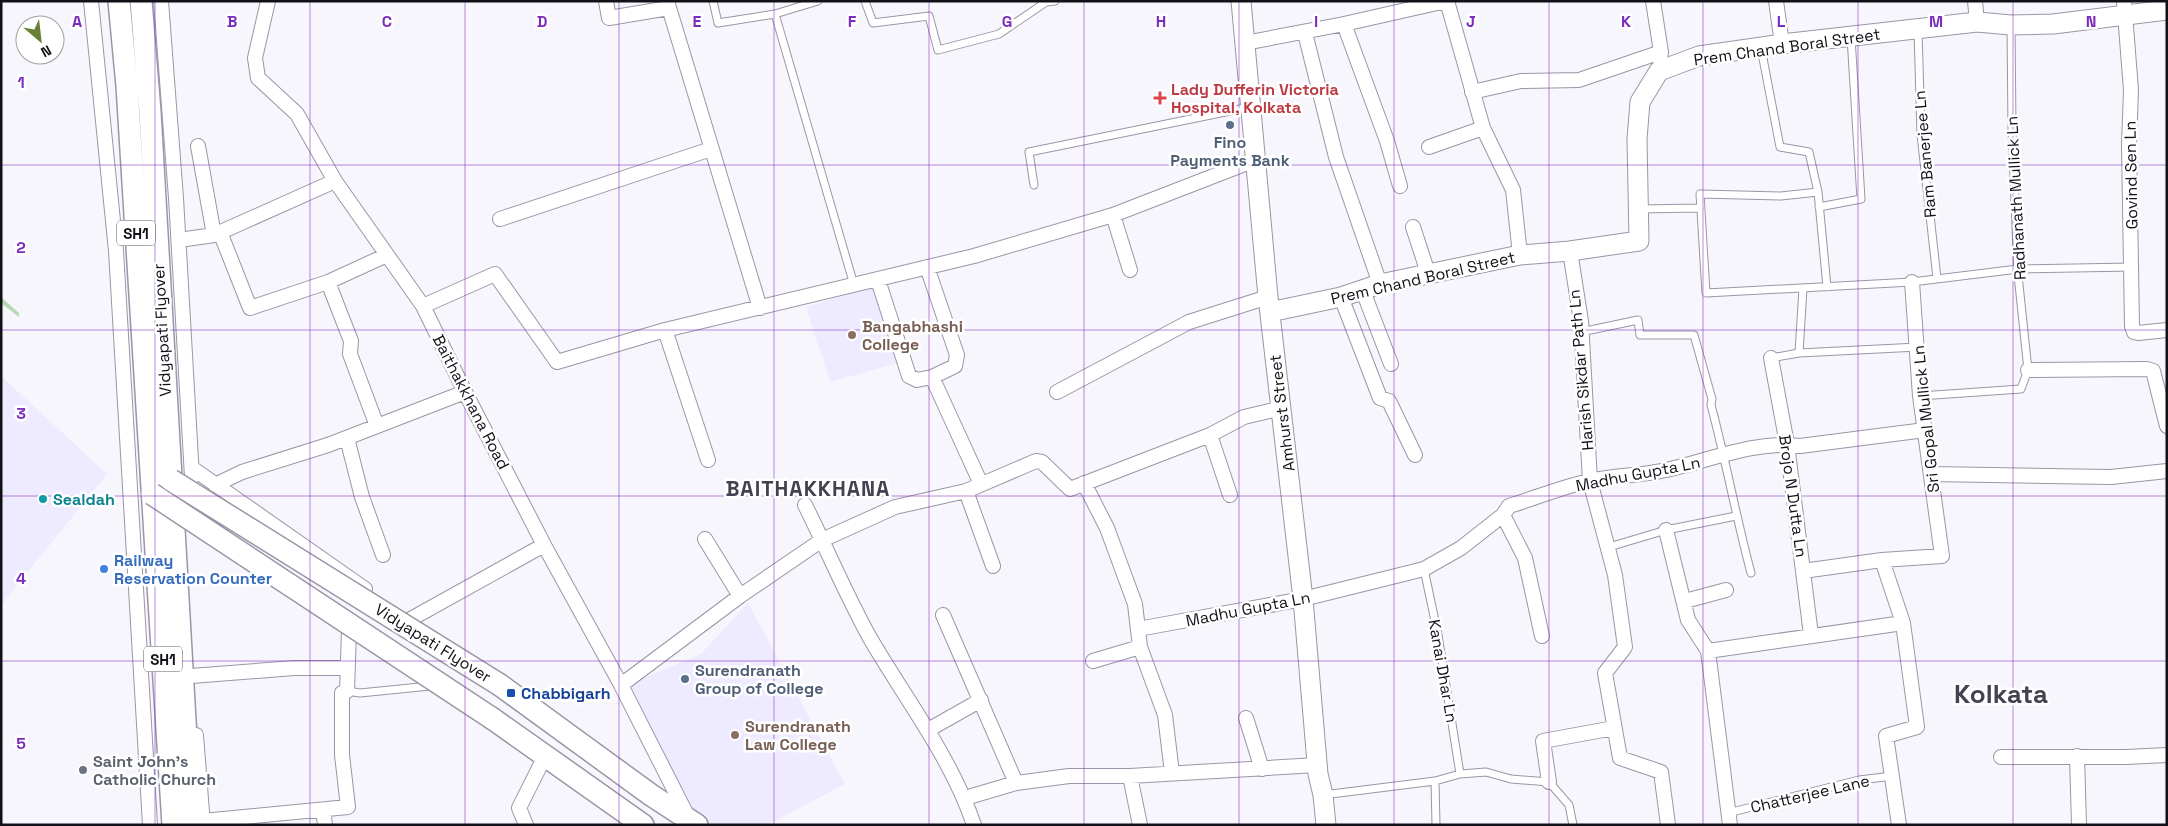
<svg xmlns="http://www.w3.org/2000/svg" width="2168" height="826" viewBox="0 0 2168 826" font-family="'Space Grotesk',sans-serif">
<rect width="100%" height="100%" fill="#f7f6fd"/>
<path fill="#eeeaff" d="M875 286 898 363 830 382 806 307Z
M1 376 107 474 1 605Z
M748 603 845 784 767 825H697L625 686 701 654Z"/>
<path fill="#b6d9b1" d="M1 297 19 313V317L1 303Z"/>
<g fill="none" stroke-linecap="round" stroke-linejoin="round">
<defs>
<path id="lane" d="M713 1 718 23 775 14 818 1
M865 1 873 23 929 16 938 50 999 34 1046 2 1055 1
M775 14 854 285
M1918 30 1921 135 1937 278
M1761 48 1780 147 1809 152 1818 192 1827 287
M1034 185 1029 152 1250 107
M1818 192 1781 196 1700 194 1706 293 1912 282 2018 269 2132 267
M1819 207 1861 199 1851 37
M1640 209 1699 208
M1581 332 1638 320 1640 335H1694L1712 399 1711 405C1726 461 1736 517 1751 573
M1799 353 1803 288
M1771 358 1799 353 1918 347
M1920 396 2021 389 2028 370 2018 275 2012 129 2011 26
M1609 547 1666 530 1736 516
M1424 569 1438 635 1460 774
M347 691 360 693 430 686
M1435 781 1436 825
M1323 795 1435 781 1460 774 1486 772 1511 779 1549 782 1569 805 1573 825
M1728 813 1859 780 1893 776"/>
<path id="street" d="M91 1 116 251 150 825
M161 1 176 198 192 477
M268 1 255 58 258 78 297 114 335 181 423 306 465 392 544 545 621 685 688 817
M606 1 609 18 669 8
M667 1 760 308
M1447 1 1483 128 1513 190 1520 255
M1653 1 1661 52 1660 60
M1776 1 1782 44
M1975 1 1977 22
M2124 1 2131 90 2129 145 2132 326 2134 332 2138 333 2167 330
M1344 24 1387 141 1400 186
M1305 33 1336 157 1380 284
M1245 43 1344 24 1446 1
M1472 92 1521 81 1579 80 1661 52
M198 146 214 235 335 181
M1429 147 1483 128
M1113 215 1130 270
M500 219 711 149
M1413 227 1428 273
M220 232 250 308 328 282 387 255
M179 240 214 235
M1570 251 1581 321 1590 481 1615 575 1625 647 1605 673 1620 758 1661 772 1668 825
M927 267 957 355 955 366 932 377
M878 280 909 376 917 380 932 377 981 484
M328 282 351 341 350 354 377 426
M1363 291 1391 364
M1341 297 1380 398 1389 401 1415 455
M423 306 495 274 557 362 665 330 974 256 1113 215 1255 160
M665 330 708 460
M1771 358 1787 444 1811 635
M2028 370 2147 369 2153 371 2167 426
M1057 392 1189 322 1268 297
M1210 435 1230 495
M347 438 362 497 383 555
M192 468 365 589
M1931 474 2111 477 2167 471
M1084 483 1107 528 1135 604 1140 647 1165 715 1172 773
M215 485 242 472 328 445 465 392
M966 491 993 566
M805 505C827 549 846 595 870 638 906 700 951 757 974 825
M1503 515 1525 558 1542 636
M1666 530 1688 620 1708 651 1730 825
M705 539 740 596
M1882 560 1903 623 1917 727 1886 736 1899 825
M1803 571 1882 560 1942 556 1920 396 1912 282
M1685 601 1726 590
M943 615 1016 783
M409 620 544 545
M1138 629 1303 599 1424 569 1461 548 1503 515 1509 506C1535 498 1562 487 1589 481 1613 475 1638 476 1661 471 1706 462 1754 440 1800 446L1925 430
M1708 651 1903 623
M1093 661 1140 647
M191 676 294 668H348
M621 685 740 596 822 540 895 507 966 491 1036 461 1042 462 1070 489 1210 435 1244 417 1282 408
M1246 718 1262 769
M928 730 981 700
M196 735 203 825
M2077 756 2079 825
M2001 757H2126L2167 755
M1130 776 1140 825
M1549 782 1543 741 1614 728
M965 798 1016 783 1069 776H1130L1317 765
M323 810 325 825
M203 821 348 807 342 755V693L347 691 349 630
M526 825 519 808 541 764"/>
<path id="secondary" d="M1241 1 1268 297 1303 599 1318 774 1323 795 1326 825
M1270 312 1341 297 1380 284 1520 255 1570 251 1639 241 1637 139 1640 102 1659 71 1699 56 1782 44 1977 22 2011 25 2053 24 2167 10"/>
<path id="primary" d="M119 1 127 86 173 825
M141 1 150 112 191 825
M500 685 651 795 697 825
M493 719 643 825"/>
</defs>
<use href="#lane" stroke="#9996a7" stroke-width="9"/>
<use href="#street" stroke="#9996a7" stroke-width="16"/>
<use href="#secondary" stroke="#9996a7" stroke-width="21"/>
<use href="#primary" stroke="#9996a7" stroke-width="24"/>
<use href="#lane" stroke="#fff" stroke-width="7"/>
<use href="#street" stroke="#fff" stroke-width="14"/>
<use href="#secondary" stroke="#fff" stroke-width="19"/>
<use href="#primary" stroke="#fff" stroke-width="21"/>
<defs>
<path id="primary-bridge" d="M171 480 500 685
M152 494 493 719"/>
</defs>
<use href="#primary-bridge" stroke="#9996a7" stroke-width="24" stroke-linecap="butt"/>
<use href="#primary-bridge" stroke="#fff" stroke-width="21"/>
</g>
<path fill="none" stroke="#7b2cbf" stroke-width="1" stroke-opacity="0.55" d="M155 1V825M310 1V825M465 1V825M619 1V825M774 1V825M929 1V825M1084 1V825M1239 1V825M1394 1V825M1549 1V825M1703 1V825M1858 1V825M2013 1V825M1 165H2167M1 330H2167M1 496H2167M1 661H2167"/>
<path fill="#e0444e" stroke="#fff" stroke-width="2" d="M1157.5 90.5h5v5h5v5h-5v5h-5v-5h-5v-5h5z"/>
<g fill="#5c6f8a" stroke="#fff" stroke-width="2">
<circle cx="1230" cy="125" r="5"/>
<circle cx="685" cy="679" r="5"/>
</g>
<g fill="#8d6e63" stroke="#fff" stroke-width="2">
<circle cx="852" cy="335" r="5"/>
<circle cx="735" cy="735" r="5"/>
</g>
<circle fill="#0f9aa8" stroke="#fff" stroke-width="2" cx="43" cy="499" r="5"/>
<circle fill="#3f7fe0" stroke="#fff" stroke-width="2" cx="104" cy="569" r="5"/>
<rect fill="#1a4fb4" stroke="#fff" stroke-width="2" x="506" y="688" width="10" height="10" rx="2.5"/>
<circle fill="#6b7280" stroke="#fff" stroke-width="2" cx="83" cy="770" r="5"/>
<g text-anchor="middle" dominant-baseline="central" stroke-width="5" stroke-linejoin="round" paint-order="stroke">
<g fill="#fff" stroke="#59585d" stroke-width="1">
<rect x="117" y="220.5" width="38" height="25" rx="4"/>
<rect x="144" y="646.5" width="38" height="25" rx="4"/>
</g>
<g font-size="15" font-weight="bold" fill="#121117">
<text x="136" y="233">SH1</text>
<text x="163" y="659">SH1</text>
</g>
<g font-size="16" fill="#121117" stroke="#fff">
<text transform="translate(1787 47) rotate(-8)">Prem Chand Boral Street</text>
<text transform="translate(1925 154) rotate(-95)">Ram Banerjee Ln</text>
<text transform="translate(2131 175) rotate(-91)">Govind Sen Ln</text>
<text transform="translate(2016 198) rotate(-93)">Radhanath Mullick Ln</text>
<text transform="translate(1423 278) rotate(-13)">Prem Chand Boral Street</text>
<text transform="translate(162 330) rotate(-93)">Vidyapati Flyover</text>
<text transform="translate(1581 370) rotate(-95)">Harish Sikdar Path Ln</text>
<text transform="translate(471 402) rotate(63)">Baithakkhana Road</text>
<text transform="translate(1282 413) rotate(-97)">Amhurst Street</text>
<text transform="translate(1926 419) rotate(-96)">Sri Gopal Mullick Ln</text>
<text transform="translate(1638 474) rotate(-11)">Madhu Gupta Ln</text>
<text transform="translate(1793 496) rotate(82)">Brojo N Dutta Ln</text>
<text transform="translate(1248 609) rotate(-11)">Madhu Gupta Ln</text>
<text transform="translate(433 643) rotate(32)">Vidyapati Flyover</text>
<text transform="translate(1443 671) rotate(80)">Kanai Dhar Ln</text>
<text transform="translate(1810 794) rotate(-13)">Chatterjee Lane</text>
</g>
<g font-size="16" font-weight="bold" fill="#be3a42" stroke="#fff" text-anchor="start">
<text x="1171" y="89">Lady Dufferin Victoria<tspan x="1171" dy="18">Hospital, Kolkata</tspan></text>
</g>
<g font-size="16" font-weight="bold" fill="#4e5e75" stroke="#fff">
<text x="1230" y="142">Fino<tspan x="1230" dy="18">Payments Bank</tspan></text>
<text x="695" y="670" text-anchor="start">Surendranath<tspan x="695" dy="18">Group of College</tspan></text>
</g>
<g font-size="16" font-weight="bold" fill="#785e54" stroke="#fff" text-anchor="start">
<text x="862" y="326">Bangabhashi<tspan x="862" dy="18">College</tspan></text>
<text x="745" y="726">Surendranath<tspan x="745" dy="18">Law College</tspan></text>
</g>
<g font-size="16" font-weight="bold" fill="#0d838f" stroke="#fff" text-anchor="start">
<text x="53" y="499">Sealdah</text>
</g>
<g font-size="16" font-weight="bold" fill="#366cbe" stroke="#fff" text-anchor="start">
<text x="114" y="560">Railway<tspan x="114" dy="18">Reservation Counter</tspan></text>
</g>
<g font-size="16" font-weight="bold" fill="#164399" stroke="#fff" text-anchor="start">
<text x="521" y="693">Chabbigarh</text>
</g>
<g font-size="16" font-weight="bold" fill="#5b616d" stroke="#fff" text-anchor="start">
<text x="93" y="761">Saint John's<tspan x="93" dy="18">Catholic Church</tspan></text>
</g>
<g font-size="21" font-weight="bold" letter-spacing="1" fill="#444150" stroke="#fff">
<text x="808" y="488">BAITHAKKHANA</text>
</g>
<g font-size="26" font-weight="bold" fill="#444150" stroke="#fff">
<text x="2001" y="694">Kolkata</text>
</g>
</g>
<g font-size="16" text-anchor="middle" font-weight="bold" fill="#7b2cbf" stroke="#fff" stroke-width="5" stroke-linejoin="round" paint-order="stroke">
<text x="77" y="27">A</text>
<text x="232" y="27">B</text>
<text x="387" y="27">C</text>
<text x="542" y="27">D</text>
<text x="697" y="27">E</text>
<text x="852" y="27">F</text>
<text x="1007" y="27">G</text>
<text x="1161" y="27">H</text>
<text x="1316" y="27">I</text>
<text x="1471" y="27">J</text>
<text x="1626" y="27">K</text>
<text x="1781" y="27">L</text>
<text x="1936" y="27">M</text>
<text x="2091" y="27">N</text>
<text x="21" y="88">1</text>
<text x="21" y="253">2</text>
<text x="21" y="419">3</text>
<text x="21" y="584">4</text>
<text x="21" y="749">5</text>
</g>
<rect width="2168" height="826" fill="none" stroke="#121117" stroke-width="5"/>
<g transform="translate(40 40) rotate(152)"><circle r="24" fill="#ffffff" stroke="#a0a0a2"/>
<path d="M0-4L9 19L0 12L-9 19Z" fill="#678134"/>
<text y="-8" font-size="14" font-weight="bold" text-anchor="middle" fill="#121117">N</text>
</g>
</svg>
